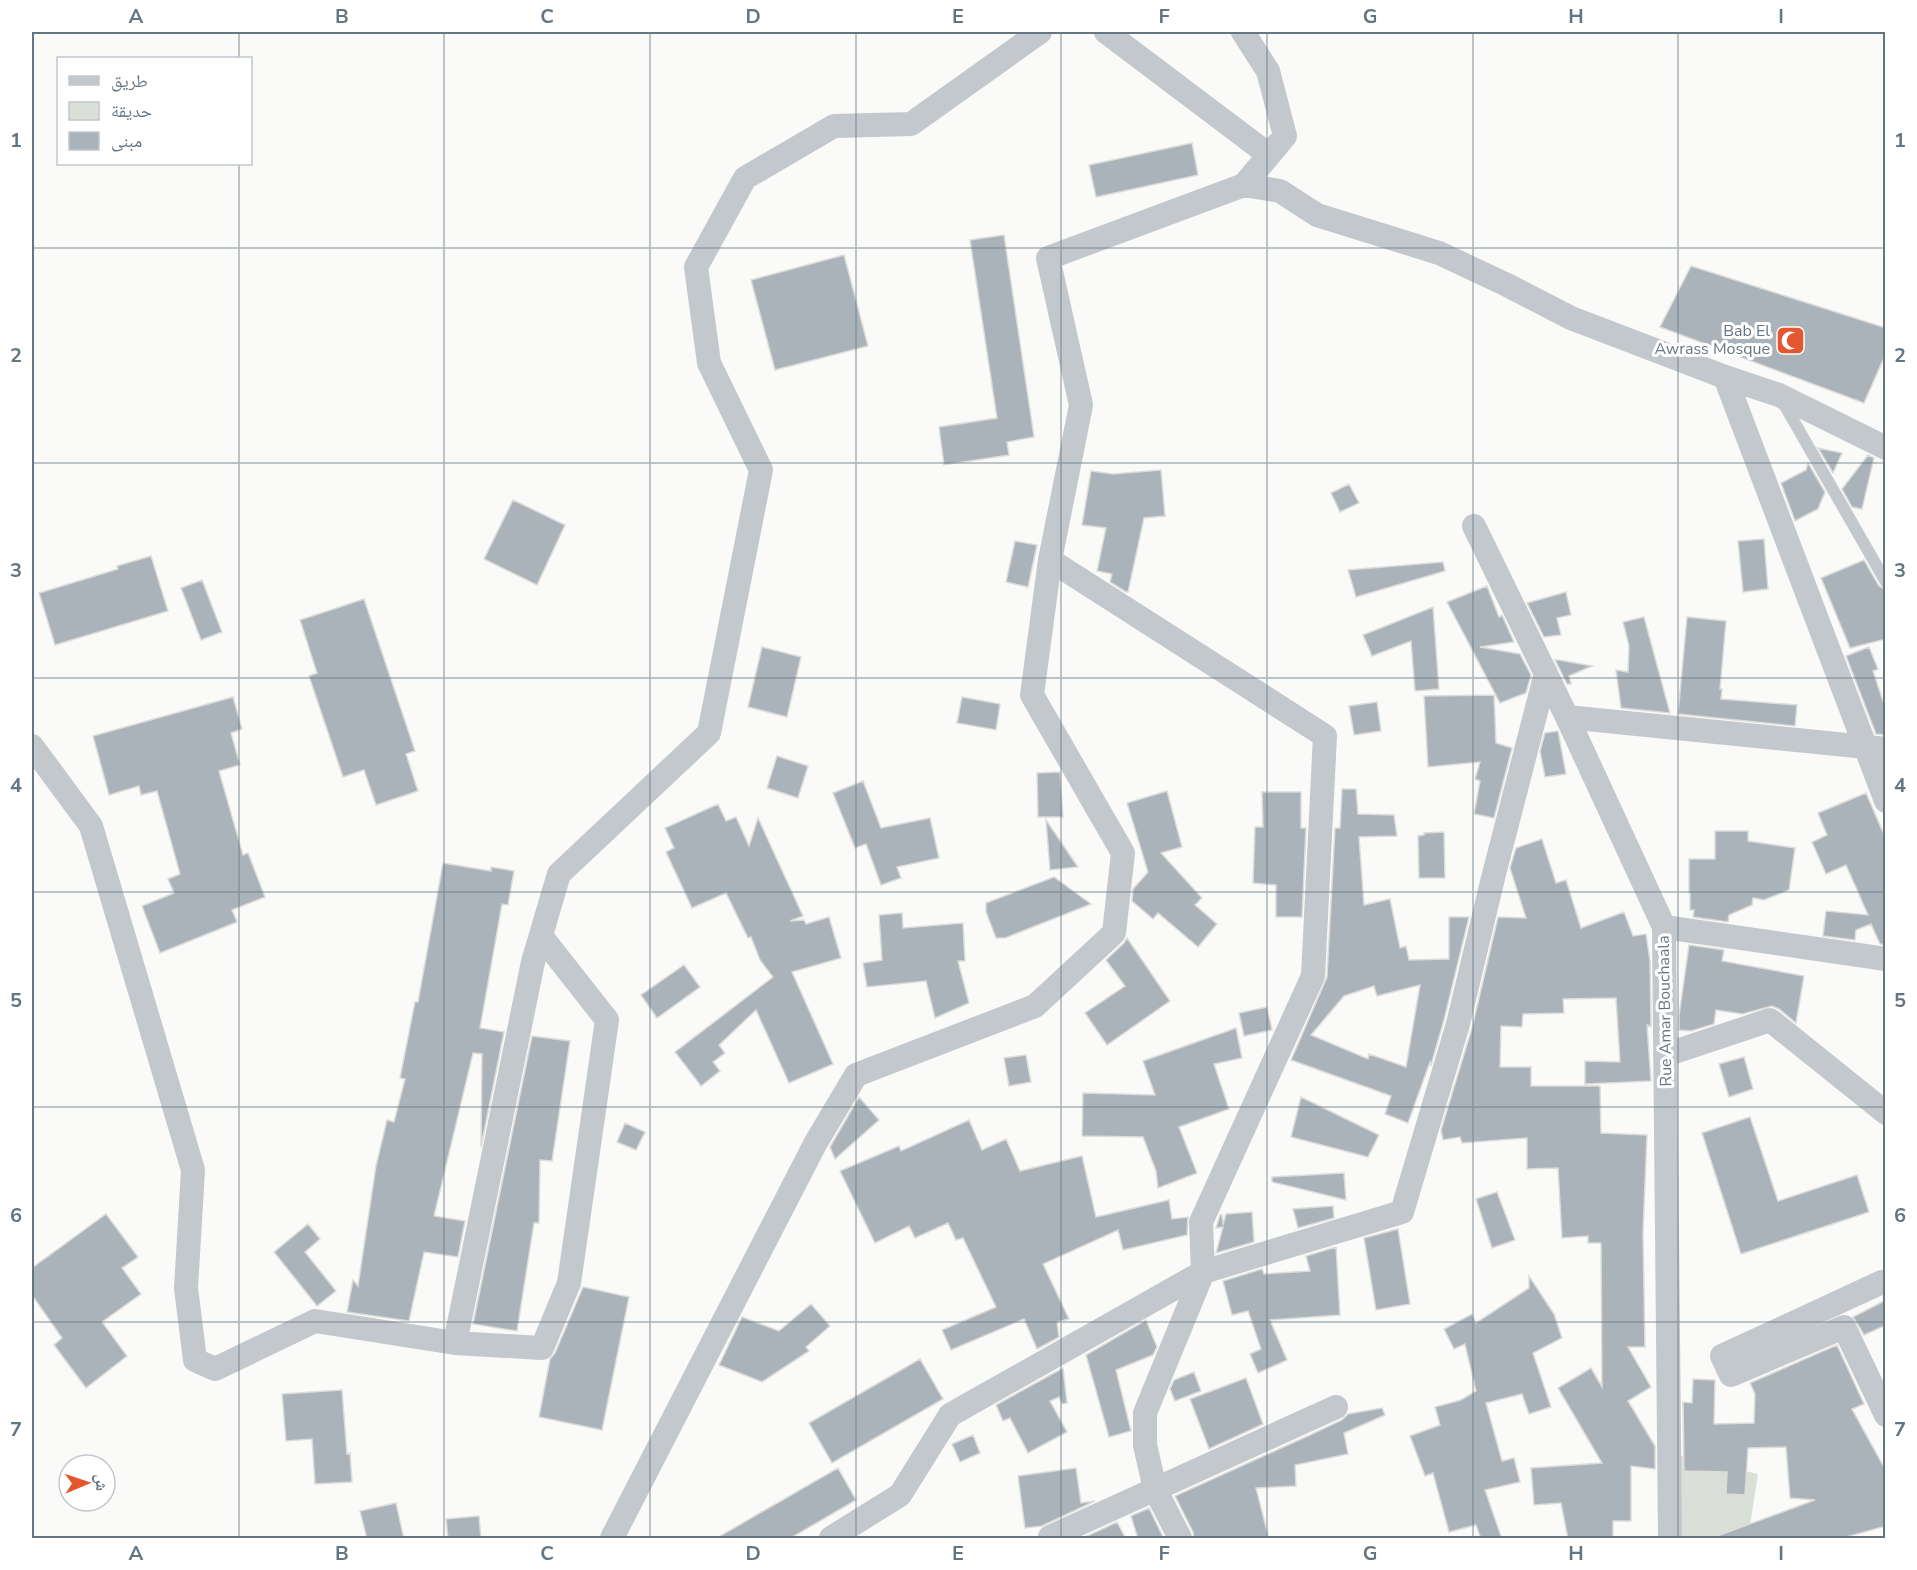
<svg xmlns="http://www.w3.org/2000/svg" width="1917" height="1570" viewBox="0 0 1917 1570" font-family="'Nunito Sans','Noto Naskh Arabic',sans-serif">
<rect width="100%" height="100%" fill="#fafaf8"/>
<path fill="#dadfd7" d="M1681 1456 1758 1474 1748 1538H1678Z"/>
<path fill="#aab3b9" stroke="#dcdcda" stroke-width="1.5" fill-rule="evenodd" d="M1192 143 1198 175 1096 197 1089 165Z
M1004 235 1034 437 1007 442 1009 455 944 465 939 427 997 418 970 240Z
M844 255 868 346 775 370 751 280Z
M1691 266 1886 328V353L1864 403 1660 327Z
M1818 448 1842 453 1833 473Z
M1868 455 1874 458 1862 509 1852 507 1842 489Z
M1808 463 1825 492 1818 509 1795 521 1781 483 1806 470Z
M1161 470 1165 516 1144 518 1128 592H1126L1110 582 1112 574 1097 571 1106 528 1082 525 1091 471 1113 474Z
M1349 484 1359 503 1340 512 1331 493Z
M513 500 565 525 537 585 484 559Z
M1764 539 1768 589 1743 592 1738 541Z
M1015 541 1037 545 1028 587 1006 582Z
M151 556 168 611 55 645 39 593 118 569 117 566Z
M1864 560 1879 586 1886 590V639L1850 648 1821 578Z
M1443 562 1445 571 1356 597 1348 570Z
M202 580 222 632 201 640 181 588Z
M1487 586 1499 617 1502 615 1514 642 1480 647 1520 654 1531 675 1526 693 1500 703 1447 602Z
M1566 592 1571 615 1557 618 1561 635 1544 637 1527 603Z
M364 599 415 751 406 754 418 791 376 805 364 770 343 777 309 676 317 673 300 620Z
M1433 607 1439 689 1415 691 1411 641 1372 656 1363 635Z
M1644 617 1670 713 1621 708 1616 670 1628 672 1629 646 1623 622Z
M1687 617 1726 621 1720 689H1722L1721 699 1797 705 1795 726 1678 714Z
M762 647 801 657 787 717 748 707Z
M1869 647 1878 669 1873 671 1886 710V735L1876 734 1846 656Z
M1555 660H1559L1592 666 1569 676 1571 684H1567Z
M1494 695 1496 743 1512 748 1494 818 1474 814 1480 781 1475 779 1480 762 1428 767 1424 696Z
M233 697 242 729 231 733 240 765 219 771 243 855 248 853 265 897 232 910 237 922 160 953 142 906 174 893 168 879 180 874 157 791 141 795 139 786 109 795 93 736Z
M962 697 1000 704 996 730 957 723Z
M1377 702 1381 731 1354 735 1349 706Z
M1558 731 1566 774 1545 777 1540 751 1545 733Z
M777 756 808 766 798 798 767 788Z
M1060 772 1063 817H1038L1037 773Z
M863 781 881 828 930 818 939 858 897 867 901 878 881 885 866 844 855 848 833 793Z
M1342 789H1356L1358 814 1394 815 1397 836 1359 837 1364 905 1390 899 1400 948 1406 946 1409 960 1449 959V917H1469L1444 1020 1431 1065 1430 1062 1408 1123 1385 1114 1391 1096 1291 1060 1327 977 1335 828H1340ZM1420 985 1406 1067 1369 1054 1368 1059 1311 1035 1344 996 1374 986 1377 996Z
M1167 791 1182 847 1161 853 1202 898 1195 905 1217 924 1198 947 1158 913 1153 919 1132 901 1133 889 1148 872 1127 803Z
M1262 792H1301V828H1306L1302 917H1276V885L1253 883 1255 827H1263Z
M1866 793 1886 839V945L1880 944 1871 924 1856 930 1855 940 1823 936 1826 911 1868 915 1846 865 1826 874 1812 842 1827 835 1818 813Z
M718 804 726 821 736 817 749 846 758 818 803 916 790 921 804 920 806 924 829 917 841 958 792 972 833 1064 789 1083 756 1010 719 1045 725 1053 713 1062 720 1071 701 1086 675 1052 773 977 760 960 751 937 748 938 726 893 692 908 666 852 674 848 665 828Z
M1046 820 1078 867 1050 870Z
M1715 831H1748V841L1795 848 1789 890 1764 900 1753 898 1752 905 1729 915 1728 922 1693 917 1694 910H1690V893H1689V859H1715Z
M1444 832 1445 878H1419L1418 836 1424 835V833Z
M1542 839 1556 883 1566 880 1581 928 1624 912 1633 936 1646 934 1650 961 1651 1026 1647 1025 1651 1081 1585 1084V1061L1620 1062 1616 998 1563 999 1564 1013 1523 1014 1522 1027 1501 1026 1500 1067H1531V1086H1600L1601 1133 1647 1135 1643 1232 1645 1347H1628L1651 1387 1628 1401 1655 1446V1469L1631 1466V1521H1613V1539H1568L1561 1503 1534 1505 1531 1468 1602 1463 1558 1388 1591 1368 1602 1387 1601 1243H1588V1236L1562 1238 1558 1168 1527 1169V1138L1462 1143 1460 1137 1443 1140 1441 1130 1472 1028 1498 917 1526 918 1510 868 1516 848Z
M443 863 491 871V867L514 871 508 905 502 904 480 1028 504 1032 481 1147 482 1054 473 1053 434 1216 465 1221 458 1257 424 1252 409 1321 347 1312 353 1280 358 1286 376 1166 387 1120 394 1122 405 1079 400 1078 415 1002H418Z
M1054 877 1091 904 1005 938H996L986 912V903Z
M902 913 903 928 963 923 965 961H958L969 1003 935 1018 926 981 867 987 863 963 882 960 879 915Z
M1127 938 1170 1001 1107 1045 1085 1013 1125 986 1106 960 1124 943Z
M1689 945 1724 950 1722 961 1804 976 1796 1023 1779 1009 1772 1006 1742 1014 1716 1010 1714 1024 1691 1031 1679 1030V1016Z
M684 965 700 987 657 1018 641 995Z
M1267 1007 1272 1030 1244 1036 1239 1013Z
M1236 1028 1242 1058 1214 1064 1229 1109 1179 1127 1197 1173 1158 1188 1156 1171 1143 1137 1082 1136 1083 1093 1155 1095 1143 1061Z
M532 1036 570 1041 552 1161 540 1160 539 1223H534L517 1331 473 1324Z
M1026 1055 1031 1082 1009 1086 1004 1058Z
M1744 1057 1753 1089 1729 1097 1719 1064Z
M859 1097 879 1120 835 1159 830 1147Z
M1301 1097 1379 1135 1368 1157 1291 1137Z
M1750 1117 1778 1201 1857 1175 1869 1212 1741 1254 1702 1133Z
M969 1120 982 1150 1006 1139 1020 1171 1082 1156 1096 1217 1169 1200 1172 1219 1188 1217 1187 1235 1123 1250 1118 1230 1043 1264 1069 1319 1057 1322 1059 1337 1037 1349 1024 1319 951 1350 942 1330 996 1307 963 1238 956 1240 948 1223 915 1238 909 1226 875 1243 840 1171 899 1146 901 1151Z
M625 1123 645 1132 636 1150 617 1142Z
M1344 1173 1346 1200 1272 1182V1177Z
M1497 1192 1515 1240 1492 1248 1476 1199Z
M1333 1206 1334 1218 1298 1228 1293 1209Z
M1252 1212 1254 1242 1216 1253 1223 1227 1216 1228 1220 1215H1222L1223 1225 1226 1214Z
M106 1214 138 1257 122 1268 141 1294 102 1322 127 1356 86 1388 54 1345 62 1338 32 1295V1268Z
M308 1224 320 1239 305 1252 336 1291 317 1306 274 1252Z
M1398 1229 1410 1304 1376 1310 1364 1238Z
M1336 1247 1340 1315 1270 1320 1287 1360 1258 1373 1250 1354 1261 1349 1248 1311 1232 1315 1223 1281 1262 1269 1264 1274 1310 1271 1306 1256Z
M1529 1276 1554 1314 1562 1338 1533 1353 1551 1407 1529 1414 1522 1394 1486 1403 1502 1461 1514 1458 1520 1482 1485 1490 1502 1539H1481L1476 1525 1449 1532 1433 1473 1425 1476 1410 1436 1440 1425 1435 1407 1461 1400 1476 1391 1465 1344 1454 1349 1444 1329 1472 1314 1476 1323 1529 1288Z
M583 1287 629 1297 602 1430 539 1417 550 1359 555 1353Z
M1886 1300V1325L1864 1335 1853 1317Z
M811 1304 830 1326 806 1347 809 1351 762 1382 719 1365 742 1317 779 1331Z
M1146 1320 1157 1347 1153 1355 1116 1370 1131 1431 1109 1437 1086 1355Z
M1837 1345 1864 1404 1852 1409 1886 1471V1526L1839 1539H1717V1536L1815 1500 1790 1498 1786 1447 1748 1448 1745 1495 1726 1494 1727 1472 1684 1471 1683 1402 1692 1403 1693 1379 1715 1380 1714 1424 1754 1423 1755 1394 1750 1383Z
M920 1359 943 1399 832 1463 809 1423Z
M1063 1368 1067 1403 1062 1404 1059 1397 1050 1401 1067 1432 1028 1453 1010 1418 1003 1421 996 1405Z
M1194 1372 1201 1391 1175 1401 1170 1389 1174 1380Z
M1246 1378 1263 1424 1209 1449 1190 1399Z
M342 1390 347 1454 350 1453 352 1482 315 1484 312 1439 286 1441 282 1394Z
M1382 1408 1385 1415 1344 1433 1348 1454 1295 1465 1296 1486 1256 1488 1269 1539H1194L1193 1532 1175 1496 1310 1435 1342 1420 1348 1414Z
M973 1435 980 1453 960 1462 952 1444Z
M838 1468 856 1500 789 1539H715Z
M1076 1468 1081 1503 1095 1501 1042 1526 1025 1528 1018 1476Z
M396 1503 404 1539H367L360 1511Z
M1149 1508 1164 1539H1138L1131 1516Z
M479 1516 481 1539H448L446 1519Z
M1117 1522 1126 1539H1081Z"/>
<g fill="none" stroke-linecap="round" stroke-linejoin="round">
<path stroke="#c3c8cc" stroke-width="12" d="M1781 399 1886 582"/>
<path stroke="#c3c8cc" stroke-width="24" d="M1106 32 1269 155
M1243 32 1268 71 1285 136 1244 185 1280 191 1317 215 1439 253 1507 285 1571 318 1725 377 1779 395 1886 448
M1725 377 1886 801
M1474 526 1567 717 1664 927 1670 1538
M1050 560 1325 736 1313 976 1201 1222 1203 1272 1145 1413V1445L1155 1489 1180 1538
M1567 717 1886 749
M32 746 91 826 193 1170 186 1288 195 1360 215 1369 315 1321 455 1343 542 1348 569 1283 607 1020 541 936
M1664 927 1886 959
M1665 1055 1770 1020 1886 1113
M1882 1282 1722 1356 1731 1375 1844 1327 1886 1415
M455 1343 533 962 559 874 709 733 761 470 709 363 696 267 745 178 834 126 911 124 1040 32
M1050 1537 1336 1407
M612 1538 815 1144 856 1075 1035 1006 1114 933 1123 853 1032 695 1050 560 1081 405 1048 258 1244 185
M831 1538 900 1495 950 1415 1203 1272 1402 1212 1458 1024 1493 878 1546 673"/>
</g>
<path fill="none" stroke="#657683" stroke-width="1.5" stroke-opacity="0.55" d="M239 32V58M444 32V1538M650 32V1538M856 32V1538M1061 32V1538M1267 32V1538M1473 32V1538M1678 32V1538M239 164V1538M32 248H1886M32 463H1886M32 678H1886M32 892H1886M32 1107H1886M32 1322H1886"/>
<defs>
<symbol id="mosque-square" viewBox="-11 -11 22 22"><rect x="-9" y="-9" width="18" height="18" rx="4" fill="#e4572e" stroke="#fff"/><path d="M3.5-4.9A6 6 0 1 0 3.5 4.9A5 5 0 1 1 3.5-4.9Z" fill="#fff"/></symbol>
</defs>
<g fill-rule="evenodd">
<use href="#mosque-square" x="1774" y="324" width="33" height="33"/>
</g>
<g text-anchor="middle" dominant-baseline="central" stroke-width="6" stroke-linejoin="round" paint-order="stroke">
<g font-size="16" fill="#657683" stroke="#fff" text-anchor="end">
<text x="1770" y="331">Bab El<tspan x="1770" dy="18">Awrass Mosque</tspan></text>
</g>
<g font-size="16" fill="#657683" stroke="#fff">
<text transform="translate(1665 1011) rotate(-91)">Rue Amar Bouchaala</text>
</g>
</g>
<rect width="1917" height="1570" fill="none" stroke="#ffffff" stroke-width="66"/>
<rect x="57" y="57" width="195" height="108" fill="#ffffff" stroke="#c1c8cd" stroke-width="1.5"/>
<rect x="69" y="76" width="30" height="9" fill="#c3c8cc" stroke="#c1c8cd" stroke-width="1.5"/>
<text x="111" y="87" font-size="18" fill="#657683">طريق</text>
<rect x="69" y="102" width="30" height="18" fill="#dadfd7" stroke="#c1c8cd" stroke-width="1.5"/>
<text x="111" y="117" font-size="18" fill="#657683">حديقة</text>
<rect x="69" y="132" width="30" height="18" fill="#aab3b9" stroke="#c1c8cd" stroke-width="1.5"/>
<text x="111" y="147" font-size="18" fill="#657683">مبنى</text>
<g transform="translate(87 1483) rotate(88)"><circle r="28" fill="#ffffff" stroke="#c1c8cd" stroke-width="1.5"/>
<path d="M0-4.5L10 22L0 15L-10 22Z" fill="#e4572e"/>
<text y="-9" font-size="16" font-weight="bold" text-anchor="middle" fill="#657683">ش</text>
</g>
<rect x="33" y="33" width="1851" height="1504" fill="none" stroke="#657683" stroke-width="2"/>
<g font-size="20" text-anchor="middle" font-weight="bold" fill="#657683">
<text x="136" y="23">A</text>
<text x="342" y="23">B</text>
<text x="547" y="23">C</text>
<text x="753" y="23">D</text>
<text x="958" y="23">E</text>
<text x="1164" y="23">F</text>
<text x="1370" y="23">G</text>
<text x="1576" y="23">H</text>
<text x="1781" y="23">I</text>
<text x="16" y="147">1</text>
<text x="1900" y="147">1</text>
<text x="16" y="362">2</text>
<text x="1900" y="362">2</text>
<text x="16" y="577">3</text>
<text x="1900" y="577">3</text>
<text x="16" y="792">4</text>
<text x="1900" y="792">4</text>
<text x="16" y="1007">5</text>
<text x="1900" y="1007">5</text>
<text x="16" y="1222">6</text>
<text x="1900" y="1222">6</text>
<text x="16" y="1436">7</text>
<text x="1900" y="1436">7</text>
<text x="136" y="1560">A</text>
<text x="342" y="1560">B</text>
<text x="547" y="1560">C</text>
<text x="753" y="1560">D</text>
<text x="958" y="1560">E</text>
<text x="1164" y="1560">F</text>
<text x="1370" y="1560">G</text>
<text x="1576" y="1560">H</text>
<text x="1781" y="1560">I</text>
</g>
</svg>
